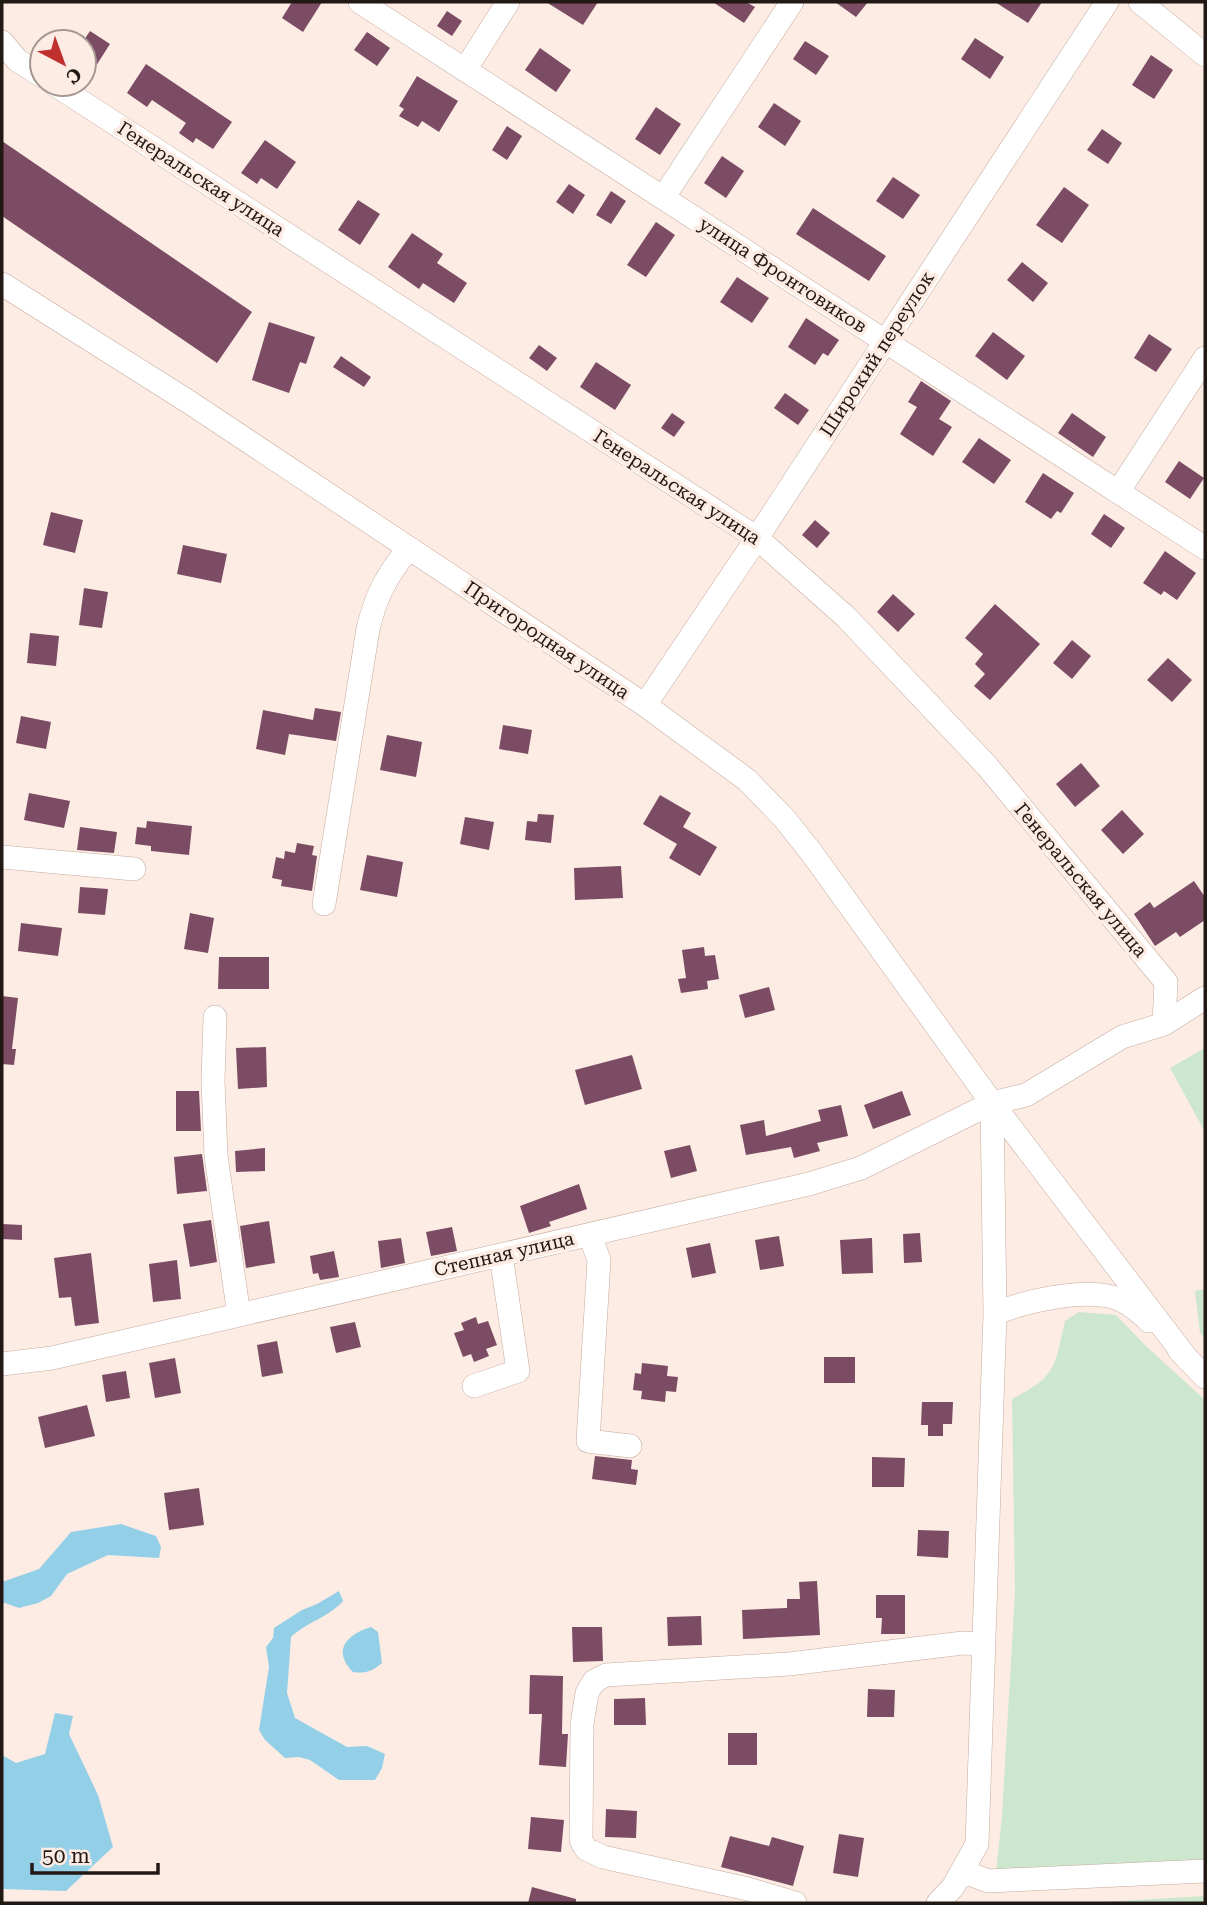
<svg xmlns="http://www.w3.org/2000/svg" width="1207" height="1905" viewBox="0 0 1207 1905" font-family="'Roboto Serif',serif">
<rect width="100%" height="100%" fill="#fcece4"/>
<path fill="#cce7ce" d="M1205 1048V1132L1170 1068Z
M1205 1289V1339L1200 1333 1195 1291Z
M1079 1312 1116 1315 1146 1346 1205 1400V1866L996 1874 1002 1815 1015 1593 1012 1399C1057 1376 1054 1368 1065 1321Z
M1205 1896V1903H1084Z"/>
<path fill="#94cfe8" d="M121 1524 156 1536 161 1547 159 1558 108 1555 67 1574 51 1596 38 1603 19 1608 2 1602V1582L39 1569 71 1532Z
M339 1591 343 1601C329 1617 307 1622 291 1637L287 1693 295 1718 347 1747 367 1746 385 1754 382 1768 375 1780H339L310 1760 299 1757 285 1758 265 1740 259 1730 269 1667 266 1647 273 1638 274 1628 302 1610 317 1604Z
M371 1627 378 1632 382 1663C373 1671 365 1674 353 1672 331 1650 348 1634 371 1627Z
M55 1713 73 1716 69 1734 98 1795 113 1847 66 1891 2 1889V1755L16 1763 45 1754Z"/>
<path fill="#7b4c63" d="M292 2H322L303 32 282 18Z
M546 2H598L583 25Z
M713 2H746L755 7 744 23Z
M835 2H868L856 17Z
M995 2H1042L1028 23Z
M447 11 462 21 452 36 437 26Z
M90 31 110 44 92 72 84 66V40Z
M367 32 390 48 377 66 354 50Z
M975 38 1004 57 990 79 961 59Z
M805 41 829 56 816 75 793 59Z
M540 48 571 70 556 92 525 70Z
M1151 55 1173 70 1154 99 1132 85Z
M146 64 232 122 213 149 196 138 193 143 179 133 186 123 152 100 147 107 127 93Z
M417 76 458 101 439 132 422 121 418 127 399 116 404 109 399 106Z
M774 103 801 121 785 146 758 127Z
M656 107 681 124 660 155 635 139Z
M507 126 522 136 507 160 492 150Z
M1102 129 1122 143 1108 164 1087 150Z
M265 140 296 162 277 189 261 178 257 184 241 173Z
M2 141 252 312 217 363 2 216Z
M722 156 744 171 726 198 704 183Z
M893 177 920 195 903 219 876 201Z
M569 184 585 195 573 214 556 202Z
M1064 187 1089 205 1062 243 1036 225Z
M611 191 626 201 611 224 596 215Z
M358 200 380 214 360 245 338 230Z
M813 208 886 256 869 281 796 234Z
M656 222 675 235 646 277 627 265Z
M412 233 443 254 437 263 467 283 454 303 423 283 419 289 388 267Z
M1022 262 1048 283 1033 302 1007 280Z
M737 277 769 298 752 323 720 302Z
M806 318 839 340 828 356 823 353 815 365 788 347Z
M269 322 315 337 306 364 300 362 289 393 252 380Z
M993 332 1025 356 1007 380 975 356Z
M1149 334 1172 349 1156 372 1134 358Z
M539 345 557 358 547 371 529 358Z
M341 356 371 377 364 387 333 367Z
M596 362 631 385 615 410 580 387Z
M921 381 951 401 939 419 952 427 933 456 900 434 917 407 908 402Z
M785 393 809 410 798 425 774 408Z
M672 413 685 422 674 437 661 428Z
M1072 413 1106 437 1093 457 1058 433Z
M979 438 1011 460 994 484 962 462Z
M1179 461 1204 478 1190 499 1165 482Z
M1043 473 1074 493 1061 513 1057 511 1051 519 1025 502Z
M51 512 83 520 75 553 43 545Z
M1104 514 1125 528 1111 548 1091 534Z
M815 520 830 533 817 548 802 535Z
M183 545 227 554 221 583 177 574Z
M1165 551 1196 573 1177 600 1164 591 1161 595 1143 583Z
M84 588 108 592 102 628 79 625Z
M893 594 915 614 898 632 877 612Z
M995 604 1040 644 990 700 974 686 985 674 975 664 983 654 965 638Z
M30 633 59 636 56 666 27 663Z
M1072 640 1091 656 1072 679 1053 663Z
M1168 658 1192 680 1172 702 1147 680Z
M315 708 341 712 336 741 289 734 285 755 256 749 263 710 313 720Z
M21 716 51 722 46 749 16 743Z
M503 725 532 730 528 754 499 749Z
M387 735 422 742 416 777 380 770Z
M1081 763 1100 786 1075 807 1056 784Z
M29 793 70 801 64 828 24 820Z
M660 795 691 813 683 827 717 847 700 876 669 858 677 844 643 824Z
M1122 810 1144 834 1123 854 1101 830Z
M538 814 554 815 551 843 525 840 527 821 537 822Z
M465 817 494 822 489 850 460 844Z
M147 821 192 826 189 855 151 851V846L135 844 137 827 146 828Z
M80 827 117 832 114 853 77 850Z
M297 843 314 846 312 855 317 856 312 891 281 886 282 880 272 878 276 857 284 859 285 851 295 853Z
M367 855 403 862 397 897 360 890Z
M621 866 623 898 575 900 574 868Z
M1194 881 1205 897V920L1180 937 1176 932 1155 946 1134 914 1150 902 1154 908Z
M80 887 108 889 105 915 78 913Z
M190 913 214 918 208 953 184 949Z
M21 923 62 928 58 956 18 951Z
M704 947 705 956 715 955 719 979 707 981 708 989 681 993 678 979 686 978 682 950Z
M219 957H269V989H218Z
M769 987 775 1010 745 1018 739 995Z
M2 996 18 998 12 1049H16L14 1065 2 1064Z
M266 1047 267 1087 238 1089 236 1048Z
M632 1055 642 1089 585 1105 575 1070Z
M176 1091H199L201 1131H176Z
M902 1091 911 1115 873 1129 864 1105Z
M841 1105 848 1136 817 1143 820 1151 794 1158 791 1147 746 1155 740 1125 764 1120 766 1136 821 1121 818 1110Z
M690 1145 697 1171 671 1178 664 1151Z
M265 1148V1171L236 1172 235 1151Z
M202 1154 207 1191 177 1194 174 1157Z
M579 1184 587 1209 549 1222 551 1226 529 1233 520 1206Z
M211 1220 217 1262 190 1267 183 1224Z
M269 1221 275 1263 246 1268 240 1226Z
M2 1224 22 1225V1240L2 1239Z
M452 1227 457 1251 431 1256 426 1232Z
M920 1233 922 1262 904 1263 903 1234Z
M779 1236 784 1266 760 1270 755 1240Z
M401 1238 405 1263 381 1268 378 1241Z
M872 1238 873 1273 842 1274 840 1240Z
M710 1243 716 1273 692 1278 686 1248Z
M334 1251 339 1277 320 1280 318 1273 313 1274 310 1256Z
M91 1253 99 1323 75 1326 71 1297 59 1298 54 1258Z
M177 1260 181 1299 153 1302 149 1264Z
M476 1317 478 1324 488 1321 497 1345 486 1349 489 1356 474 1362 471 1354 463 1357 454 1333 464 1330 461 1323Z
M355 1322 361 1347 336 1353 330 1327Z
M277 1341 283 1373 262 1377 257 1345Z
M824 1357H855V1383H824Z
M175 1358 181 1393 155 1398 149 1363Z
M642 1363 668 1366 667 1376 678 1377 676 1392 666 1391 665 1402 641 1399 642 1391 633 1390 635 1373 641 1374Z
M126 1371 130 1398 106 1402 102 1375Z
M922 1402H953L952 1424H943V1436H928V1425H921Z
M87 1405 95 1436 45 1448 38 1417Z
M595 1456 632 1460 631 1469 638 1470 636 1485 592 1479Z
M872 1457 905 1458 904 1487H872Z
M199 1488 204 1525 169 1530 164 1493Z
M918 1530 949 1531 948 1558 917 1556Z
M817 1581 820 1635 743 1639 742 1610 787 1608V1599H800L799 1582Z
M876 1595H905V1634H881L882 1618H876Z
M701 1616 702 1645 668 1646 667 1617Z
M572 1627H602L603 1661 573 1662Z
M530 1675 563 1676 562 1734H568L566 1767 539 1765 542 1714H529Z
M868 1689 895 1690 894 1717H867Z
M645 1698 646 1725H614V1699Z
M728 1733H757V1765H728Z
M606 1809 637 1811 636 1838 605 1837Z
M531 1817 564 1820 561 1852 528 1849Z
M839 1834 864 1838 858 1877 833 1873Z
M730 1836 769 1846 772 1837 804 1846 793 1886 721 1867Z
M532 1887 576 1899V1903H528Z"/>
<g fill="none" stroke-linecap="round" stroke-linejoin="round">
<defs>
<path id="minor" d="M360 2 1205 548
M1140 2 1205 55
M2 42 17 60 42 76
M465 70 508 2
M54 84 757 538 846 617 987 766 1166 982 1164 1024
M663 198 792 2
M2 284 189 402 645 705 747 780 784 818 811 852 992 1103 1188 1360
M1118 492 1205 358
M645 705 757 538 1107 2
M2 857 134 869
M324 904 368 629C376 595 387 575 409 548
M215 1017 213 1081 216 1156 239 1315
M590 1235 599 1260 588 1441 630 1446
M995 1314C1024 1301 1077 1290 1108 1296 1124 1299 1138 1310 1149 1321
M1179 1350 1205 1377
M2 1364 52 1358 809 1184 861 1168 992 1103 1026 1095 1122 1037 1164 1024 1205 998
M474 1386 518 1371 501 1255
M962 1871 988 1881 1205 1871
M795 1903 748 1889 603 1857 586 1849 581 1840 582 1724 587 1693 594 1681 606 1675 789 1664 963 1643 983 1644
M938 1903 953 1887 977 1844 995 1314 992 1103"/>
</defs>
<use href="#minor" stroke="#c5ab9f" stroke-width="24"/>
<use href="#minor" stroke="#fff" stroke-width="23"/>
</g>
<g text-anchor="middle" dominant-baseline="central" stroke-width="7" stroke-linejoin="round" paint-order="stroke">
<g font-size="19" fill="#221814" stroke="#fcece4">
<text transform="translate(201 179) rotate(33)">Генеральская улица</text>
<text transform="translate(783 275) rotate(33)">улица Фронтовиков</text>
<text transform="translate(877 354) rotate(-57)">Широкий переулок</text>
<text transform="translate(677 487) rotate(33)">Генеральская улица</text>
<text transform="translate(547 640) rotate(34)">Пригородная улица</text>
<text transform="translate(1081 880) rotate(50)">Генеральская улица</text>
<text transform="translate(504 1254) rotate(-13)">Степная улица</text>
</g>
</g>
<rect width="1207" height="1905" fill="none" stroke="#221814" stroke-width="7"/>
<g transform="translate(63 63) rotate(139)"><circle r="33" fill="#fcece4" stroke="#a59791" stroke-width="2"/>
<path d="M0-5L12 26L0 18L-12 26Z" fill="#bf302e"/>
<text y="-10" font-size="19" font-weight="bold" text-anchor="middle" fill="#221814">С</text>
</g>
<path d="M32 1863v10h126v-10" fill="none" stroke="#221814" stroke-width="3.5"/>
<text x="42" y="1863" font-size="21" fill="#221814" stroke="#fcece4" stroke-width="5" paint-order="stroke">50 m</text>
</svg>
